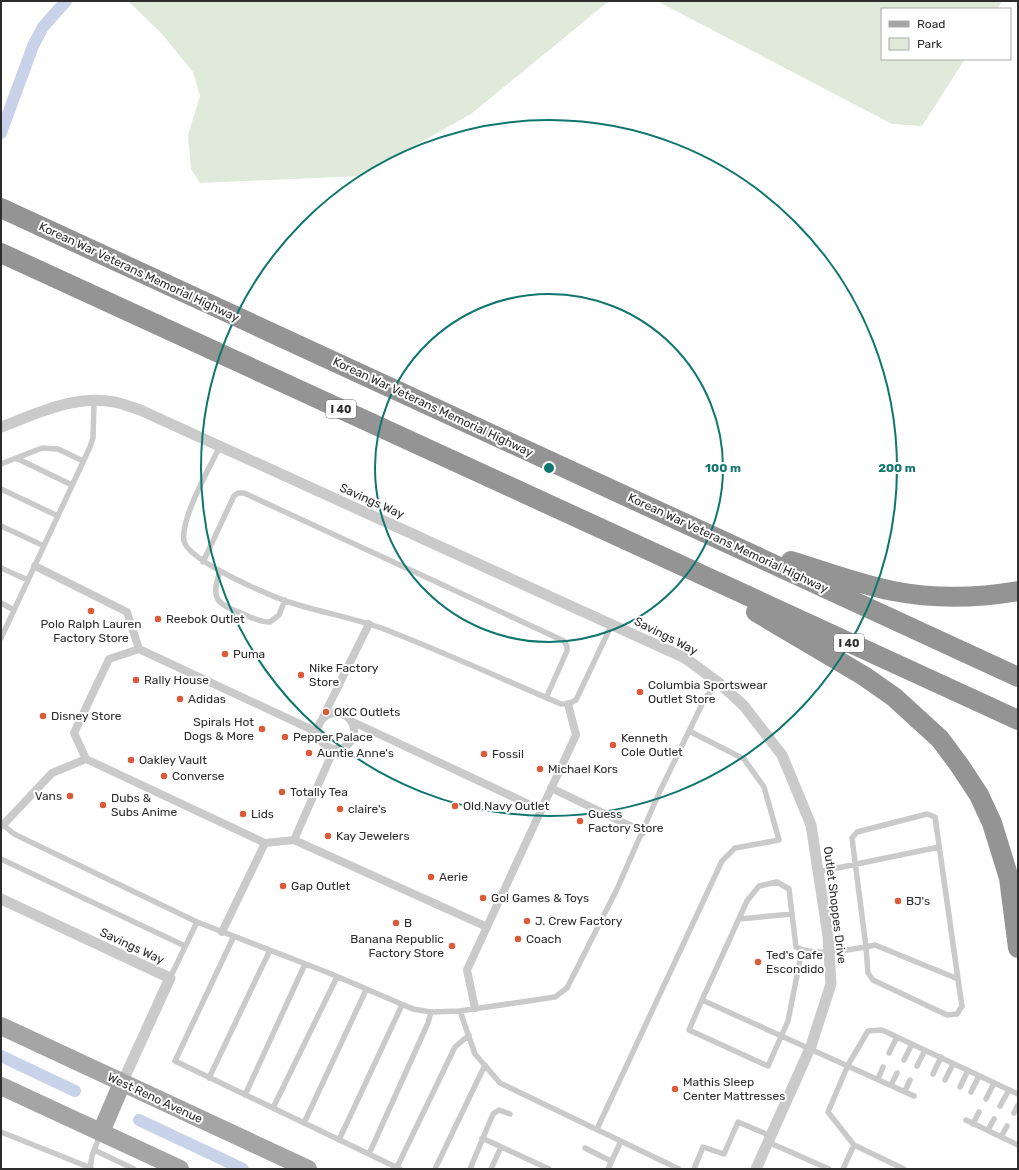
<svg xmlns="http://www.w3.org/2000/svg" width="1019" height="1170" viewBox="0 0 1019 1170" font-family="Rubik,sans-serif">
<rect width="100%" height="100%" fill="#fff"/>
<path fill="#dfeadb" d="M128 1H609L471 114 361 176 200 183 191 169 188 135 200 96 193 72 162 34Z
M657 1H1002L997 9H882V59H965L922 126 892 124Z"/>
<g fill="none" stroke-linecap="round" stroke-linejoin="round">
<path stroke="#c8d3e9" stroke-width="12" d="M1 133 33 46 43 27 66 1
M1 1056 75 1091
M139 1120 243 1169"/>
<path stroke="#cacaca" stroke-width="5.5" d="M220 446C210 467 180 519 184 541 188 561 272 597 292 603 326 614 361 619 394 633 450 655 505 680 561 704H568L576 700 612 624
M16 458 72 485
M1 464 42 448 58 449 83 461
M1 489 58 516
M1 526 44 546
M203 562 234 496 238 493H244L564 641 567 646V651L546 698
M1 568 28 580
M220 571C210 601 217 603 243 614 252 618 260 622 270 622L279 615 285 600
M1 603 14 610
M1 638 90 447 93 438 94 401
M1 823 14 834 197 922 329 973 413 1009 431 1012 460 1011 475 1054 500 1083 679 1169
M1 859 185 946
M818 872 939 847
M739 919 792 914
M234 936 175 1061 400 1169
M170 978 197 922
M702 1000 689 1030 768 1066 788 1021 802 950
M460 1011 555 997 567 988 617 889 660 791 705 698 719 683
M889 1053 897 1037
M904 1060 912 1044
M917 1066 925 1050
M933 1074 941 1057
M209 1078 270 950
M878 1079 883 1067
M945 1080 953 1064
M891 1085 897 1073
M960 1087 968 1070
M905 1091 910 1080
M971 1092 979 1076
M245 1095 305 964
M914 1096 702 1000 747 901 759 886 777 882 789 889 796 947C816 957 845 950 866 947L868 973 873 980 947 1015 957 1014 962 1006 958 979 935 817 927 814 857 832 852 838 866 947 875 945 958 979
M986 1099 994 1083
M1000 1106 1009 1090
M273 1108 337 977
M1014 1113 1018 1105
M966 1120 1018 1145
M304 1123 366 990
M973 1124 979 1112
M597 1129 722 861 735 848 779 840 764 787 744 759 689 731
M988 1130 994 1119
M1 1132 91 1168
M1001 1137 1007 1126
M482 1138 549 1169
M339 1140 402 1005
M768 1142 829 1169
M854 1145 904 1169
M585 1148 611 1161
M94 1150 134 1169
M369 1154 428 1023 431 1012
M397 1167 455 1047 469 1035
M90 1169 92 1156 100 1135
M435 1169 485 1065
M470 1169 493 1114 499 1110 510 1114
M491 1169 501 1147
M608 1169 621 1141
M694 1169 703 1147 724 1154 738 1122 771 1136
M843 1169 854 1145 828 1112 848 1065 868 1031 882 1030 1018 1094"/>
<path stroke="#cacaca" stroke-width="8" d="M35 566 127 612 139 649 317 732
M318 731a18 18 0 1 1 36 0a18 18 0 1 1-36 0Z
M323 717 369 624
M351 721 541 810
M334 749 294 840 487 927
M86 759 265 843 222 932
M551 788 643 832
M3 825 52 773 86 759 74 733 109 659 139 649
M265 843 294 840
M475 1008 467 970 576 735 568 704"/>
<path stroke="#cacaca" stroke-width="11" d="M1 427C36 414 76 394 114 402 122 403 130 407 138 409L685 658 719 683 744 706 782 755 811 825 828 936 831 984 811 1046 756 1169
M1 899 170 978 122 1083"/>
<path stroke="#a5a5a5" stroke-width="18" d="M1 1026 308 1169
M1 1086 180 1169
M101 1132 122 1083"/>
<path stroke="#949494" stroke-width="20" d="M1 208 1018 677
M1 253 1018 720
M791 561C824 571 858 584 893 591 934 599 977 598 1018 591
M756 612 864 676 894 697 940 739 960 766 979 795 992 823 1009 878 1018 948"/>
</g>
<g fill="none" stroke="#0f766e" stroke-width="2">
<circle cx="549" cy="468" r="174"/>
<circle cx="549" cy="468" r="348"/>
</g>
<g fill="#da5a39" stroke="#fff" stroke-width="1.5">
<circle cx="91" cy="611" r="4"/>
<circle cx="158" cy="619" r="4"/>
<circle cx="225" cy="654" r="4"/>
<circle cx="301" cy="675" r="4"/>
<circle cx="136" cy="680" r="4"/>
<circle cx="640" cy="692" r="4"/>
<circle cx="180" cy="699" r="4"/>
<circle cx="326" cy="712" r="4"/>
<circle cx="43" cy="716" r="4"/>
<circle cx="262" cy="729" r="4"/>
<circle cx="285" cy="737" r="4"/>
<circle cx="613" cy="745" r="4"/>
<circle cx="309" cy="753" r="4"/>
<circle cx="484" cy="754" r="4"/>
<circle cx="131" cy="760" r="4"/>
<circle cx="540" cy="769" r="4"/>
<circle cx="164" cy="776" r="4"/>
<circle cx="282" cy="792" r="4"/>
<circle cx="70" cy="796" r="4"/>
<circle cx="103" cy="805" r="4"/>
<circle cx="455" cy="806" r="4"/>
<circle cx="340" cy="809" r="4"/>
<circle cx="243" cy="814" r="4"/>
<circle cx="580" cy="821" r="4"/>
<circle cx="328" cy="836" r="4"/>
<circle cx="431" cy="877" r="4"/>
<circle cx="283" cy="886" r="4"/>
<circle cx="483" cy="898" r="4"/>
<circle cx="898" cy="901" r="4"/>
<circle cx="527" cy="921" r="4"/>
<circle cx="396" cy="923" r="4"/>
<circle cx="518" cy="939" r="4"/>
<circle cx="452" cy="946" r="4"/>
<circle cx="758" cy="962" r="4"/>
<circle cx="675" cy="1089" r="4"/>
</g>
<g text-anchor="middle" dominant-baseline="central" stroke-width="4" stroke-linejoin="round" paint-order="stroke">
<g fill="#fff" stroke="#6c6c6c" stroke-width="1">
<rect x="326" y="400" width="30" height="18" rx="3"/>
<rect x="834" y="634" width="30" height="18" rx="3"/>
</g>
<g font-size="11" font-weight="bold" fill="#2d2d2d">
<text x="341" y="409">I 40</text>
<text x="849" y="643">I 40</text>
</g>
<g font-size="12" fill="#2d2d2d" stroke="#fff">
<text transform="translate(139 272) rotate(25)">Korean War Veterans Memorial Highway</text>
<text transform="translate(433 407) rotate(25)">Korean War Veterans Memorial Highway</text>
<text transform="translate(372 501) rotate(24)">Savings Way</text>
<text transform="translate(728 543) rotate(25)">Korean War Veterans Memorial Highway</text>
<text transform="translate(666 636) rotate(27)">Savings Way</text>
<text transform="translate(835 905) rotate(83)">Outlet Shoppes Drive</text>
<text transform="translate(132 946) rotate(25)">Savings Way</text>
<text transform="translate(155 1098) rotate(25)">West Reno Avenue</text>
</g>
<g font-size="12" fill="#2d2d2d" stroke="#fff" text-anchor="start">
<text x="166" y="619">Reebok Outlet</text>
<text x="91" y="624" text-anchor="middle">Polo Ralph Lauren<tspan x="91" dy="14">Factory Store</tspan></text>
<text x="233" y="654">Puma</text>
<text x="309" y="668">Nike Factory<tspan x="309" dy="14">Store</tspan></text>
<text x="144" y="680">Rally House</text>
<text x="648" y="685">Columbia Sportswear<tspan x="648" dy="14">Outlet Store</tspan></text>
<text x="188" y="699">Adidas</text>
<text x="334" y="712">OKC Outlets</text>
<text x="51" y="716">Disney Store</text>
<text x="254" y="722" text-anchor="end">Spirals Hot<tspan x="254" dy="14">Dogs &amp; More</tspan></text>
<text x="293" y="737">Pepper Palace</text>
<text x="621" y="738">Kenneth<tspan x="621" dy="14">Cole Outlet</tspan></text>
<text x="317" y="753">Auntie Anne's</text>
<text x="492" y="754">Fossil</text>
<text x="139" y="760">Oakley Vault</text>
<text x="548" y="769">Michael Kors</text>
<text x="172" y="776">Converse</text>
<text x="290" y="792">Totally Tea</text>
<text x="62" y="796" text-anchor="end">Vans</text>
<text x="111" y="798">Dubs &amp;<tspan x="111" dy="14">Subs Anime</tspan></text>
<text x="463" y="806">Old Navy Outlet</text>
<text x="348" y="809">claire's</text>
<text x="251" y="814">Lids</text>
<text x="588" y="814">Guess<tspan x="588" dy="14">Factory Store</tspan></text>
<text x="336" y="836">Kay Jewelers</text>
<text x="439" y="877">Aerie</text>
<text x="291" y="886">Gap Outlet</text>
<text x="491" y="898">Go! Games &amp; Toys</text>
<text x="906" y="901">BJ's</text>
<text x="535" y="921">J. Crew Factory</text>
<text x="404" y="923">B</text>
<text x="444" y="939" text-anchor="end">Banana Republic<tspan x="444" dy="14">Factory Store</tspan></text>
<text x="526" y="939">Coach</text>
<text x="766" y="955">Ted's Cafe<tspan x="766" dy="14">Escondido</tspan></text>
<text x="683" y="1082">Mathis Sleep<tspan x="683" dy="14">Center Mattresses</tspan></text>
</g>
</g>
<circle cx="549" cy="468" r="6" fill="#0f766e" stroke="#fff" stroke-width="2"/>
<g font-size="12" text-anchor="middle" font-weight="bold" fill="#0f766e" stroke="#fff" stroke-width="4" stroke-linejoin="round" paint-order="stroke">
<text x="723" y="472">100 m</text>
<text x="897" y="472">200 m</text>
</g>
<rect width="1019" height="1170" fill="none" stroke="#2d2d2d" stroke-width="4"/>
<rect x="881" y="8" width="130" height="52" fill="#ffffff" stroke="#ababab"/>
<rect x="889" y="21" width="20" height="6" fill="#a5a5a5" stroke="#ababab"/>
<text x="917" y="28" font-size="12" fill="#2d2d2d">Road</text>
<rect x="889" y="38" width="20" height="12" fill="#dfeadb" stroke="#ababab"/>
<text x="917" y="48" font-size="12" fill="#2d2d2d">Park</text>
</svg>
